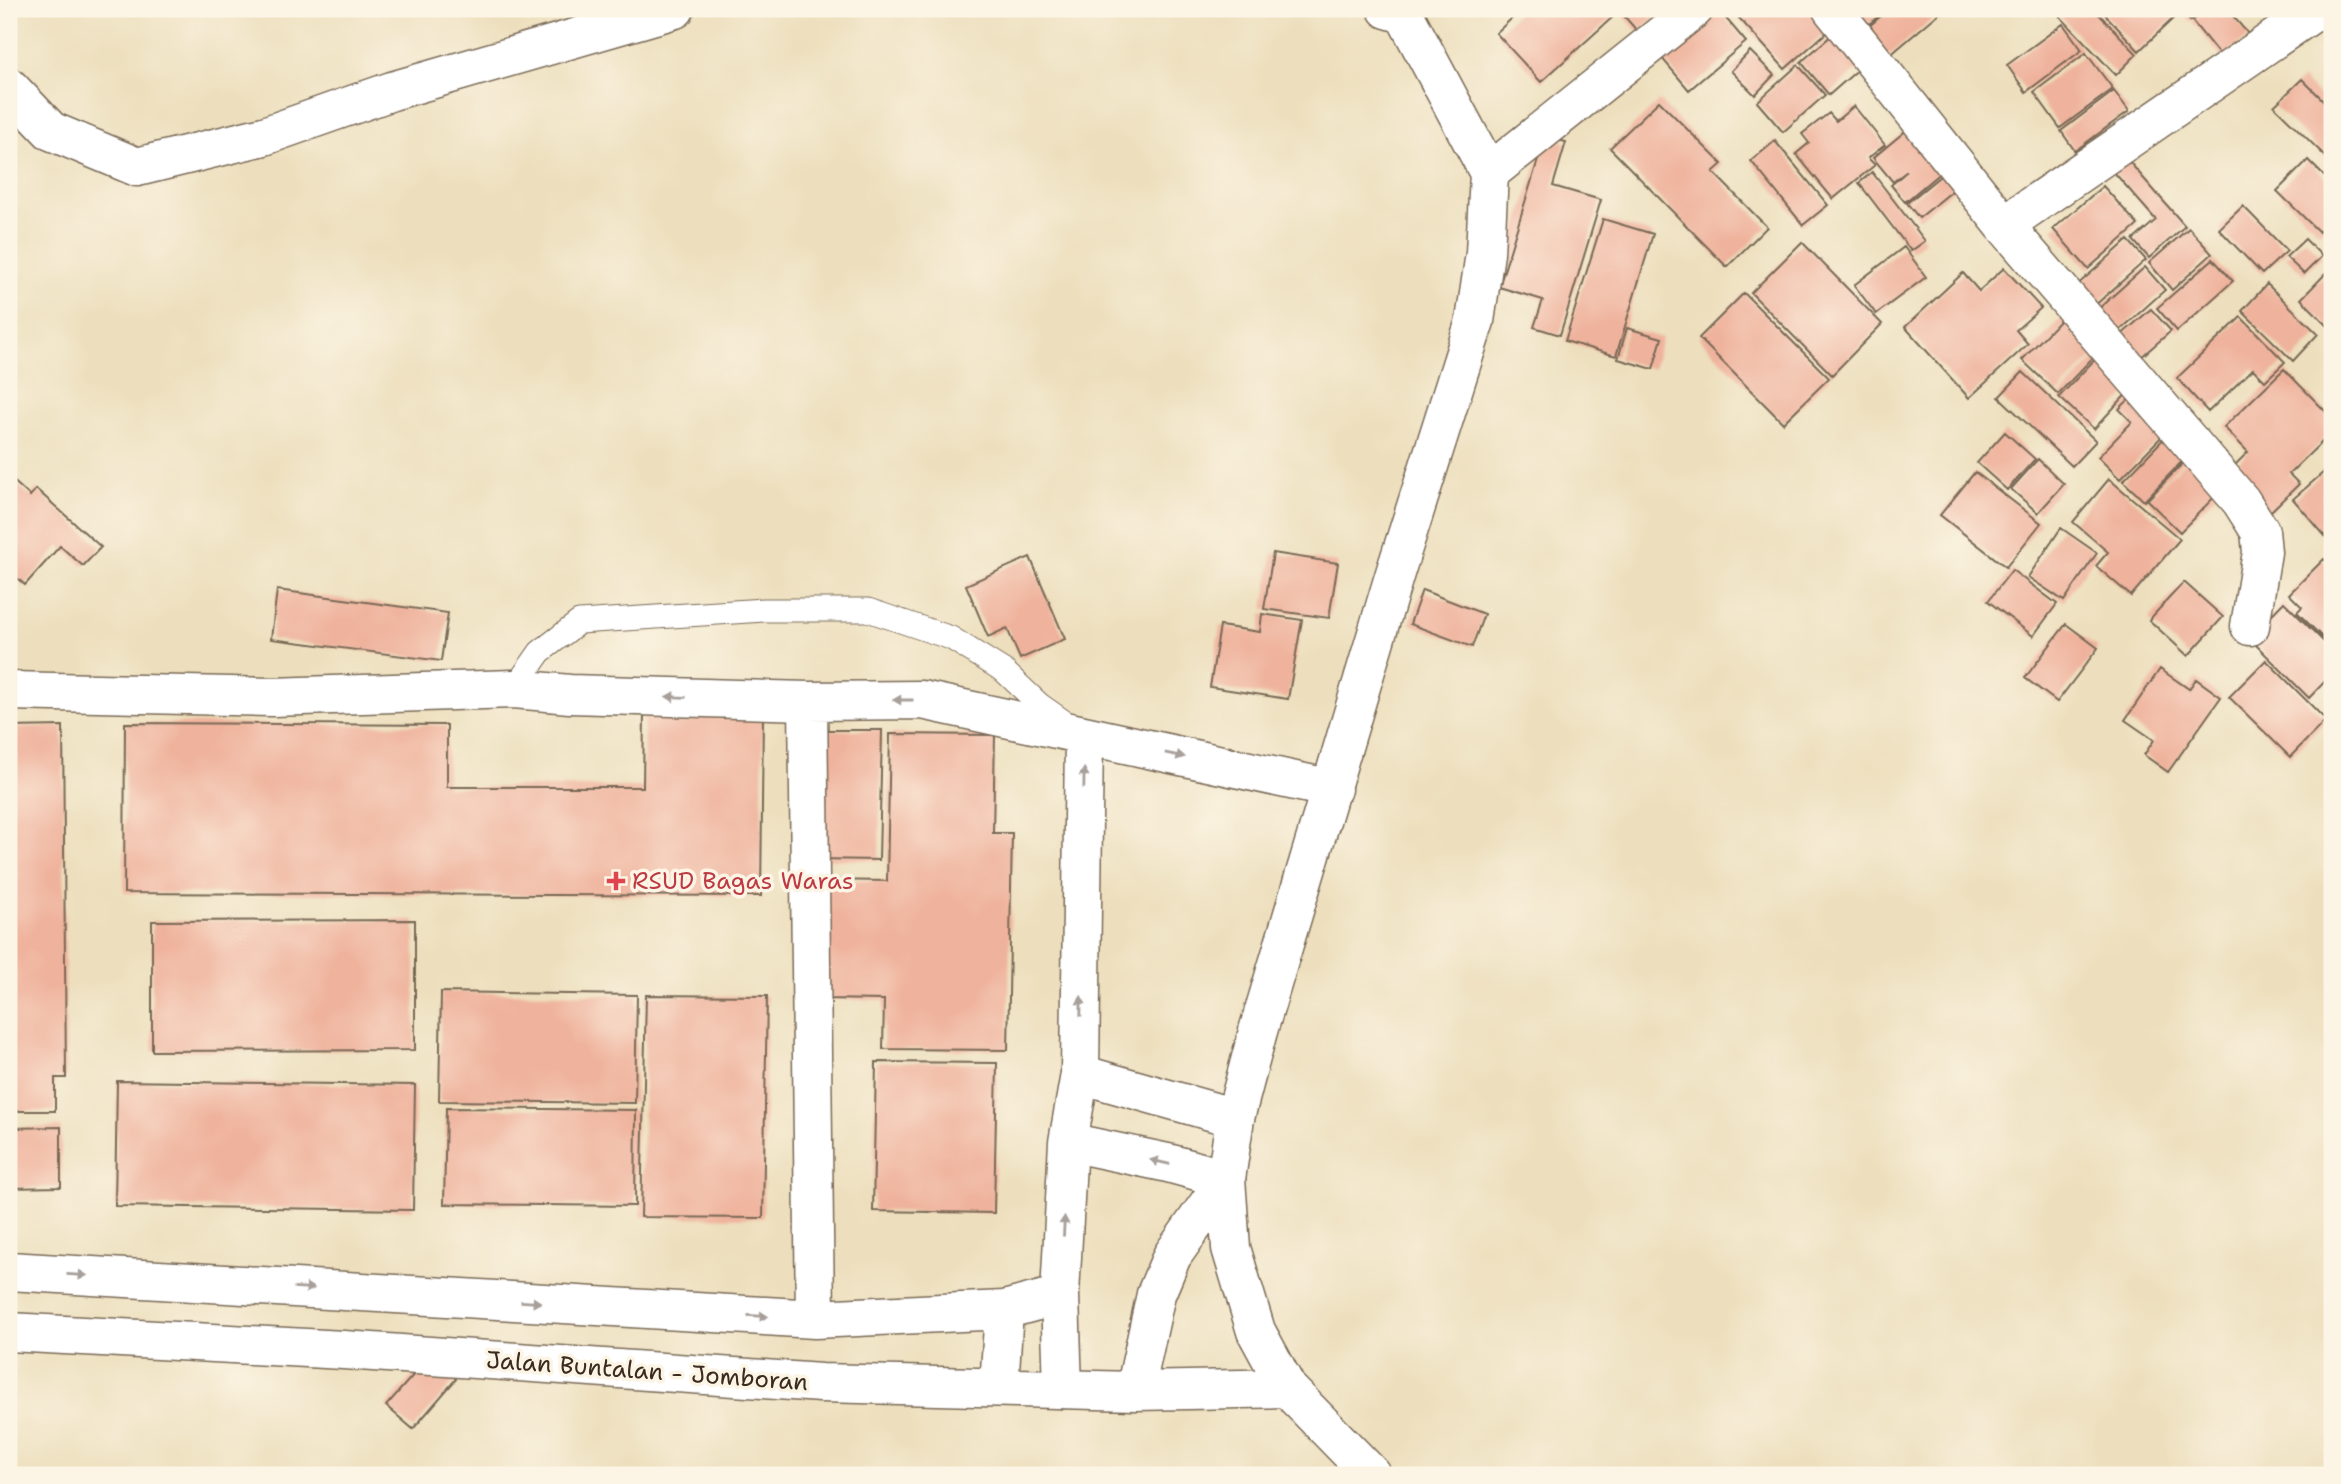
<svg xmlns="http://www.w3.org/2000/svg" width="2341" height="1484" viewBox="0 0 2341 1484" font-family="'Shantell Sans',sans-serif">
<rect width="100%" height="100%" fill="#fcf5e5"/>
<filter id="ink" filterUnits="userSpaceOnUse"><feTurbulence type="fractalNoise" baseFrequency=".0143" numOctaves="2"/><feDisplacementMap in="SourceGraphic" scale="14" xChannelSelector="R" yChannelSelector="G"/><feConvolveMatrix kernelMatrix="1 2 1 2 8 2 1 2 1" color-interpolation-filters="sRGB"/></filter>
<filter id="wash" filterUnits="userSpaceOnUse"><feTurbulence type="fractalNoise" baseFrequency=".00686" numOctaves="4" result="noise"/><feDisplacementMap in="SourceGraphic" scale="28" xChannelSelector="R" yChannelSelector="G"/><feGaussianBlur stdDeviation="1.57" result="paint"/><feColorMatrix in="noise" values="0 0 0 0 0 0 0 0 0 0 0 0 0 0 0 0 0 1.4 0 .05"/><feComposite in="paint" operator="in"/></filter>
<g filter="url(#wash)">
<rect width="100%" height="100%" fill="#eddfbd"/>
<g id="blocks">
<path fill="#efb29c" d="M1522 9H1607L1614 16 1541 82 1496 33Z
M1618 9H1664L1638 32Z
M1705 9H1718L1746 42 1689 90 1655 50Z
M1731 9H1818L1834 26 1785 69Z
M1846 9H1887L1863 29Z
M1889 9H1940L1942 11 1889 56 1866 29Z
M2053 9H2094L2137 54 2116 75Z
M2100 9H2174L2178 14 2139 51Z
M2180 9H2204L2190 21Z
M2207 9H2227L2250 36 2222 58 2192 21Z
M2063 24 2082 50 2026 92 2007 65Z
M1832 35 1861 67 1829 95 1801 62Z
M1750 51 1774 75 1755 95 1731 71Z
M2086 53 2113 89 2060 128 2034 92Z
M1798 65 1825 95 1783 132 1757 102Z
M2302 79 2332 109V156L2329 160 2274 106Z
M2114 91 2129 111 2075 151 2061 131Z
M1659 101 1722 164 1713 172 1767 227 1727 267 1610 148Z
M1854 106 1885 145 1868 158 1875 165 1833 199 1796 154 1809 143 1802 134 1829 113 1836 121Z
M1914 124 1948 166 1905 202 1891 185 1907 171 1893 182 1873 158Z
M1545 137 1566 142 1553 186 1601 200 1560 335 1534 327 1543 300 1499 287Z
M1775 141 1828 205 1803 225 1751 161Z
M2119 150 2185 226 2149 258 2133 240 2156 220 2105 162Z
M2308 160 2332 184V219L2319 232 2277 191Z
M1949 169 1961 184 1919 218 1907 203Z
M1872 172 1925 241 1911 251 1859 183Z
M2103 186 2138 225 2088 269 2053 229Z
M2243 206 2287 251 2262 274 2219 229Z
M1603 219 1653 234 1616 356 1565 341Z
M2189 228 2212 254 2172 290 2149 263Z
M2305 239 2322 256 2304 274 2286 257Z
M2128 240 2146 260 2093 307 2075 287Z
M1802 242 1882 324 1832 375 1751 293Z
M1904 247 1926 277 1876 314 1854 285Z
M2213 259 2233 281 2177 331 2157 308Z
M2145 267 2165 290 2117 333 2097 310Z
M2332 267V330L2301 299Z
M2004 268 2041 308 2016 330 2028 344 1969 398 1905 327 1963 273 1979 291Z
M2267 284 2318 334 2293 361 2242 311Z
M1744 293 1829 378 1783 423 1699 338Z
M2151 309 2171 331 2140 358 2120 336Z
M2241 317 2285 362 2265 381 2253 369 2208 412 2177 378Z
M2061 319 2103 347 2058 394 2022 360Z
M1627 328 1662 338 1653 369 1618 359Z
M2098 356 2132 388 2094 429 2059 397Z
M2284 369 2332 418V432L2289 474 2299 484 2270 512 2230 470 2248 452 2224 427Z
M2023 372 2096 441 2072 466 1999 397Z
M2138 391 2173 425 2120 479 2098 457 2132 422 2119 409Z
M2173 429 2194 449 2144 501 2123 481Z
M2005 432 2035 459 2007 490 1977 463Z
M2193 453 2226 485 2180 532 2147 500Z
M2038 459 2064 484 2038 513 2011 489Z
M2332 465V544L2293 499Z
M1975 472 2041 523 2006 567 1940 515Z
M9 477 30 496 36 489 101 547 83 566 60 546 25 585 9 571Z
M2109 479 2180 539 2131 596 2096 566 2108 552 2073 522Z
M2061 528 2097 553 2064 601 2028 577Z
M1273 553 1338 563 1329 618 1264 609Z
M1030 557 1065 639 1020 659 1007 628 988 637 966 585Z
M2324 559 2332 567V647L2297 612 2302 607 2289 594Z
M2012 570 2057 604 2033 636 1988 601Z
M2184 582 2223 617 2188 656 2149 620Z
M277 590 448 613 441 661 271 639Z
M1422 590 1484 614 1472 647 1410 624Z
M2284 602 2332 650V674L2309 698 2249 638Z
M1262 614 1302 620 1288 699 1210 687 1220 626 1260 632Z
M2066 624 2098 648 2057 702 2025 678Z
M2266 660 2326 720 2290 757 2229 697Z
M2160 669 2189 689 2196 679 2221 697 2168 772 2144 755 2154 740 2125 720Z
M644 713 763 714 761 896 124 893 125 723 447 725V787H643Z
M63 726 66 1078H55V1111H9V727Z
M819 730H882L879 860 816 859Z
M890 734 995 735 993 833H1012L1008 1050 883 1049 884 1000 822 999 824 880 887 881Z
M415 920V1050L152 1051V921Z
M441 992 637 995 635 1103 439 1101Z
M646 995 767 996 763 1218 641 1217Z
M876 1062 997 1063 994 1213 873 1211Z
M117 1081 415 1085 413 1210 115 1206Z
M446 1108 636 1110 635 1206 444 1204Z
M61 1127V1187L9 1188V1128Z
M430 1356 456 1379 413 1429 386 1406Z"/>
</g>
</g>
<g filter="url(#ink)">
<use href="#blocks" fill-opacity="0" stroke="#796956" stroke-width="2"/>
<g fill="none" stroke-linecap="round" stroke-linejoin="round">
<defs>
<path id="lane" d="M514 689 540 652 579 622 764 610H868L951 638 1004 671 1040 705 1067 724"/>
<path id="street" d="M1832 9 2004 225 2241 501 2260 531 2262 552 2250 626
M1489 173 1694 9
M2004 225 2318 9
M9 691 272 697 514 689 570 694 808 701 922 700 1084 735 1080 1074 1068 1142 1060 1295 1063 1389
M808 701 815 1319
M1084 735 1332 789
M1080 1074 1235 1118
M1068 1142 1168 1163 1226 1179
M9 1271 815 1319 1004 1310 1060 1295
M999 1387 1004 1310"/>
<path id="secondary" d="M9 87 51 131 137 167 264 136 392 91 675 9
M9 1332 344 1350 821 1383 1135 1391 1287 1388
M1135 1391 1156 1294 1172 1256 1226 1179
M1372 1475 1287 1388 1256 1331 1231 1248 1226 1179 1235 1118 1258 1031 1395 573 1475 321 1485 253 1489 173 1404 14 1387 9"/>
</defs>
<use href="#lane" stroke="#796956" stroke-width="25"/>
<use href="#street" stroke="#796956" stroke-width="41"/>
<use href="#secondary" stroke="#796956" stroke-width="41"/>
<use href="#lane" stroke="#fff" stroke-width="23"/>
<use href="#street" stroke="#fff" stroke-width="38"/>
<use href="#secondary" stroke="#fff" stroke-width="38"/>
</g>
<defs><path id="oneway-solid" d="M-6-.8H1V-3.2L6.5 0L1 3.2V.8H-6Z" transform="scale(1.75)"/></defs>
<g fill="#a79f9a">
<use href="#oneway-solid" transform="translate(676 697) rotate(-178)"/>
<use href="#oneway-solid" transform="translate(903 700) rotate(180)"/>
<use href="#oneway-solid" transform="translate(1175 755) rotate(12)"/>
<use href="#oneway-solid" transform="translate(1084 778) rotate(-89)"/>
<use href="#oneway-solid" transform="translate(1081 1006) rotate(-89)"/>
<use href="#oneway-solid" transform="translate(1160 1162) rotate(-167)"/>
<use href="#oneway-solid" transform="translate(1064 1226) rotate(-87)"/>
<use href="#oneway-solid" transform="translate(77 1275) rotate(3)"/>
<use href="#oneway-solid" transform="translate(304 1288) rotate(3)"/>
<use href="#oneway-solid" transform="translate(531 1302) rotate(3)"/>
<use href="#oneway-solid" transform="translate(758 1316) rotate(3)"/>
</g>
</g>
<path fill="#e0444e" stroke="#fcf5e5" stroke-width="2.5" d="M612.5 870.5h7v7h7v7h-7v7h-7v-7h-7v-7h7z"/>
<g text-anchor="middle" dominant-baseline="central" stroke-width="7" stroke-linejoin="round" paint-order="stroke">
<g font-size="24" fill="#be3a42" stroke="#fcf5e5" text-anchor="start">
<text x="632" y="881">RSUD Bagas Waras</text>
</g>
<g font-size="24" fill="#3b2a1e" stroke="#fcf5e5">
<text transform="translate(647 1371) rotate(4)">Jalan Buntalan - Jomboran</text>
</g>
</g>
<rect width="2341" height="1484" fill="none" stroke="#fcf5e5" stroke-width="35"/>
</svg>
